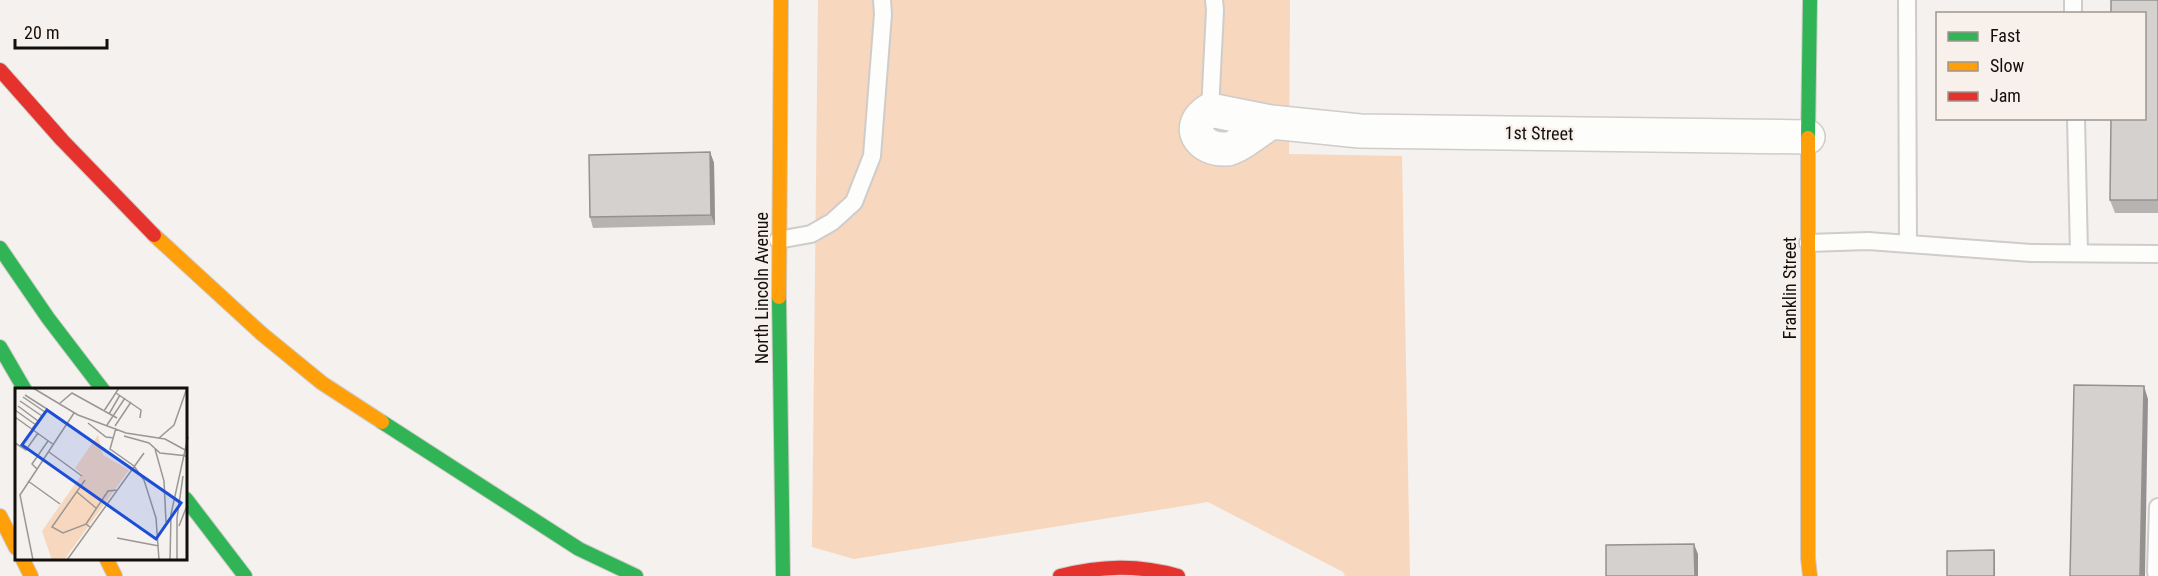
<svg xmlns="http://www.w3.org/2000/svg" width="2158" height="576" viewBox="0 0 2158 576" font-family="'Roboto Condensed',sans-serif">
<rect width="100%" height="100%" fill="#f4f1ee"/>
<path fill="#f7d7be" d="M818 0H1290L1289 154 1402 156 1410 576H1345L1343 572 1208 502 854 559 812 547Z"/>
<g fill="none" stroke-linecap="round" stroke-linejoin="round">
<defs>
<path id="lane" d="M1907 0 1908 244
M2073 0V14
M1210 110 1215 10 1214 0
M2076 118 2079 253
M778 240 811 234 832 222 854 202 872 156 883 14 882 0
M1808 243 1868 241 2031 253 2158 254
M2158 507 2156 572 2158 574"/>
<path id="street" d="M1210 110 1271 122C1262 128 1237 148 1227 149 1200 151 1183 126 1210 110Z
M1271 122 1360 131 1808 137"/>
<path id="fast" d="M1808 138 1810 0
M0 248 48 318 103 390
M779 297 783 576
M0 347 25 390
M382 422 579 549 636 576
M186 499 245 576"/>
<path id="slow" d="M1808 138V558L1810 576
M154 235 262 334 322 383 382 422
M779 297 781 0
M0 516 16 548
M23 560 31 576
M107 560 115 576"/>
<path id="jam" d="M0 70 62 140 154 235
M1060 576C1101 566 1137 564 1178 576"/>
</defs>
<use href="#lane" stroke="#cfccc9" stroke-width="20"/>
<use href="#street" stroke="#cfccc9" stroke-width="36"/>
<use href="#fast" stroke="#cfccc9" stroke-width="16"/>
<use href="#slow" stroke="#cfccc9" stroke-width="16"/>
<use href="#jam" stroke="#cfccc9" stroke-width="16"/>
<use href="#lane" stroke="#fdfdfc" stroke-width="16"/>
<use href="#street" stroke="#fdfdfc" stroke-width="33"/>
<use href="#fast" stroke="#30b455" stroke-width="14"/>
<use href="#slow" stroke="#ff9f0a" stroke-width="14"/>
<use href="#jam" stroke="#e5322d" stroke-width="14"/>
</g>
<path fill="#b6b4b2" d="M2158 0V213H2115L2110 200Z
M710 152 714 163 715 225 593 228 590 217Z"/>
<path fill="#949291" d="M710 152 714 163 715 225 711 215Z
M2144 386 2148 399 2145 576H2140Z
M1694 544 1698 554V576H1695Z
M1994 550 1995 554V576H1994Z"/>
<path fill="#d4d1cf" stroke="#949291" stroke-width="1.5" d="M2111 0H2158V200H2110L2111 118H2145V14H2111Z
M710 152 711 215 590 217 589 155Z
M2074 385 2144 386 2140 576H2070Z
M1694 544 1695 576H1606V545Z
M1994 550V576H1947V551Z"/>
<g text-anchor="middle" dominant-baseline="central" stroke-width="4.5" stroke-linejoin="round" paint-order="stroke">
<g font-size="18" fill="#120f0d" stroke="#f8f0ea">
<text transform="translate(1539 133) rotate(1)">1st Street</text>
<text transform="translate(761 288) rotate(-90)">North Lincoln Avenue</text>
<text transform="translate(1789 288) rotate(-90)">Franklin Street</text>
</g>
</g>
<g transform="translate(15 388)">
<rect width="172" height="172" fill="#f4f1ee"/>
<path d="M83 47 88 67 114 82 49 172H37L27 143 67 86 60 80Z" fill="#f7d7be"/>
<path fill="none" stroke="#9a9794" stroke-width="1.5" d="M18 0 63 27 111 45 150 51 172 63M101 5 126 22 125 30M10 7 32 21 17 41M8 9 30 24M5 13 27 28M44 16 57 5 102 30M3 18 23 33M0 22 21 37M89 23 104 0M94 26 105 7M0 29 39 57M73 35 91 49 99 50M92 37 110 10M100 38 116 14M101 40 95 61 119 78 129 92 141 130 144 172M109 48 134 55 145 65 173 68M144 50 159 37 172 0M0 55 11 62 23 45M140 61 149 93 151 134M34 64 67 88M22 81 17 76 33 53M70 92 37 139 48 145 71 136 76 140M13 93 45 116M62 104 81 120M71 136 93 103 103 102M164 138 173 115M102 150 144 158M18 172 5 107 59 25M52 172 129 65M155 172 156 126 173 49M162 172V130L168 88"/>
<path fill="#1d4ed8" fill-opacity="0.15" stroke="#1d4ed8" stroke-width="3" d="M32 22 166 115 141 151 7 57Z"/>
<rect width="172" height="172" fill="none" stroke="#120f0d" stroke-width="3"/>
</g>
<rect x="1936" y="12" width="210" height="108" fill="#f8f0ea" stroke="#9c9692" stroke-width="1.5"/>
<rect x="1948" y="32" width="30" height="9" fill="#30b455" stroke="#9c9692" stroke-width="1.5"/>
<text x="1990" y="42" font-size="18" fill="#120f0d">Fast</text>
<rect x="1948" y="62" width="30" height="9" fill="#ff9f0a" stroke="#9c9692" stroke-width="1.5"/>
<text x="1990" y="72" font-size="18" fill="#120f0d">Slow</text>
<rect x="1948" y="92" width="30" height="9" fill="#e5322d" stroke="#9c9692" stroke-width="1.5"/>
<text x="1990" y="102" font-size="18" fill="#120f0d">Jam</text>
<path d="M15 39v9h92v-9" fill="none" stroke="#120f0d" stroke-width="3"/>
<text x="24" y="39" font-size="18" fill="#120f0d" stroke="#f8f0ea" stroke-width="4.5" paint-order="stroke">20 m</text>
</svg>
